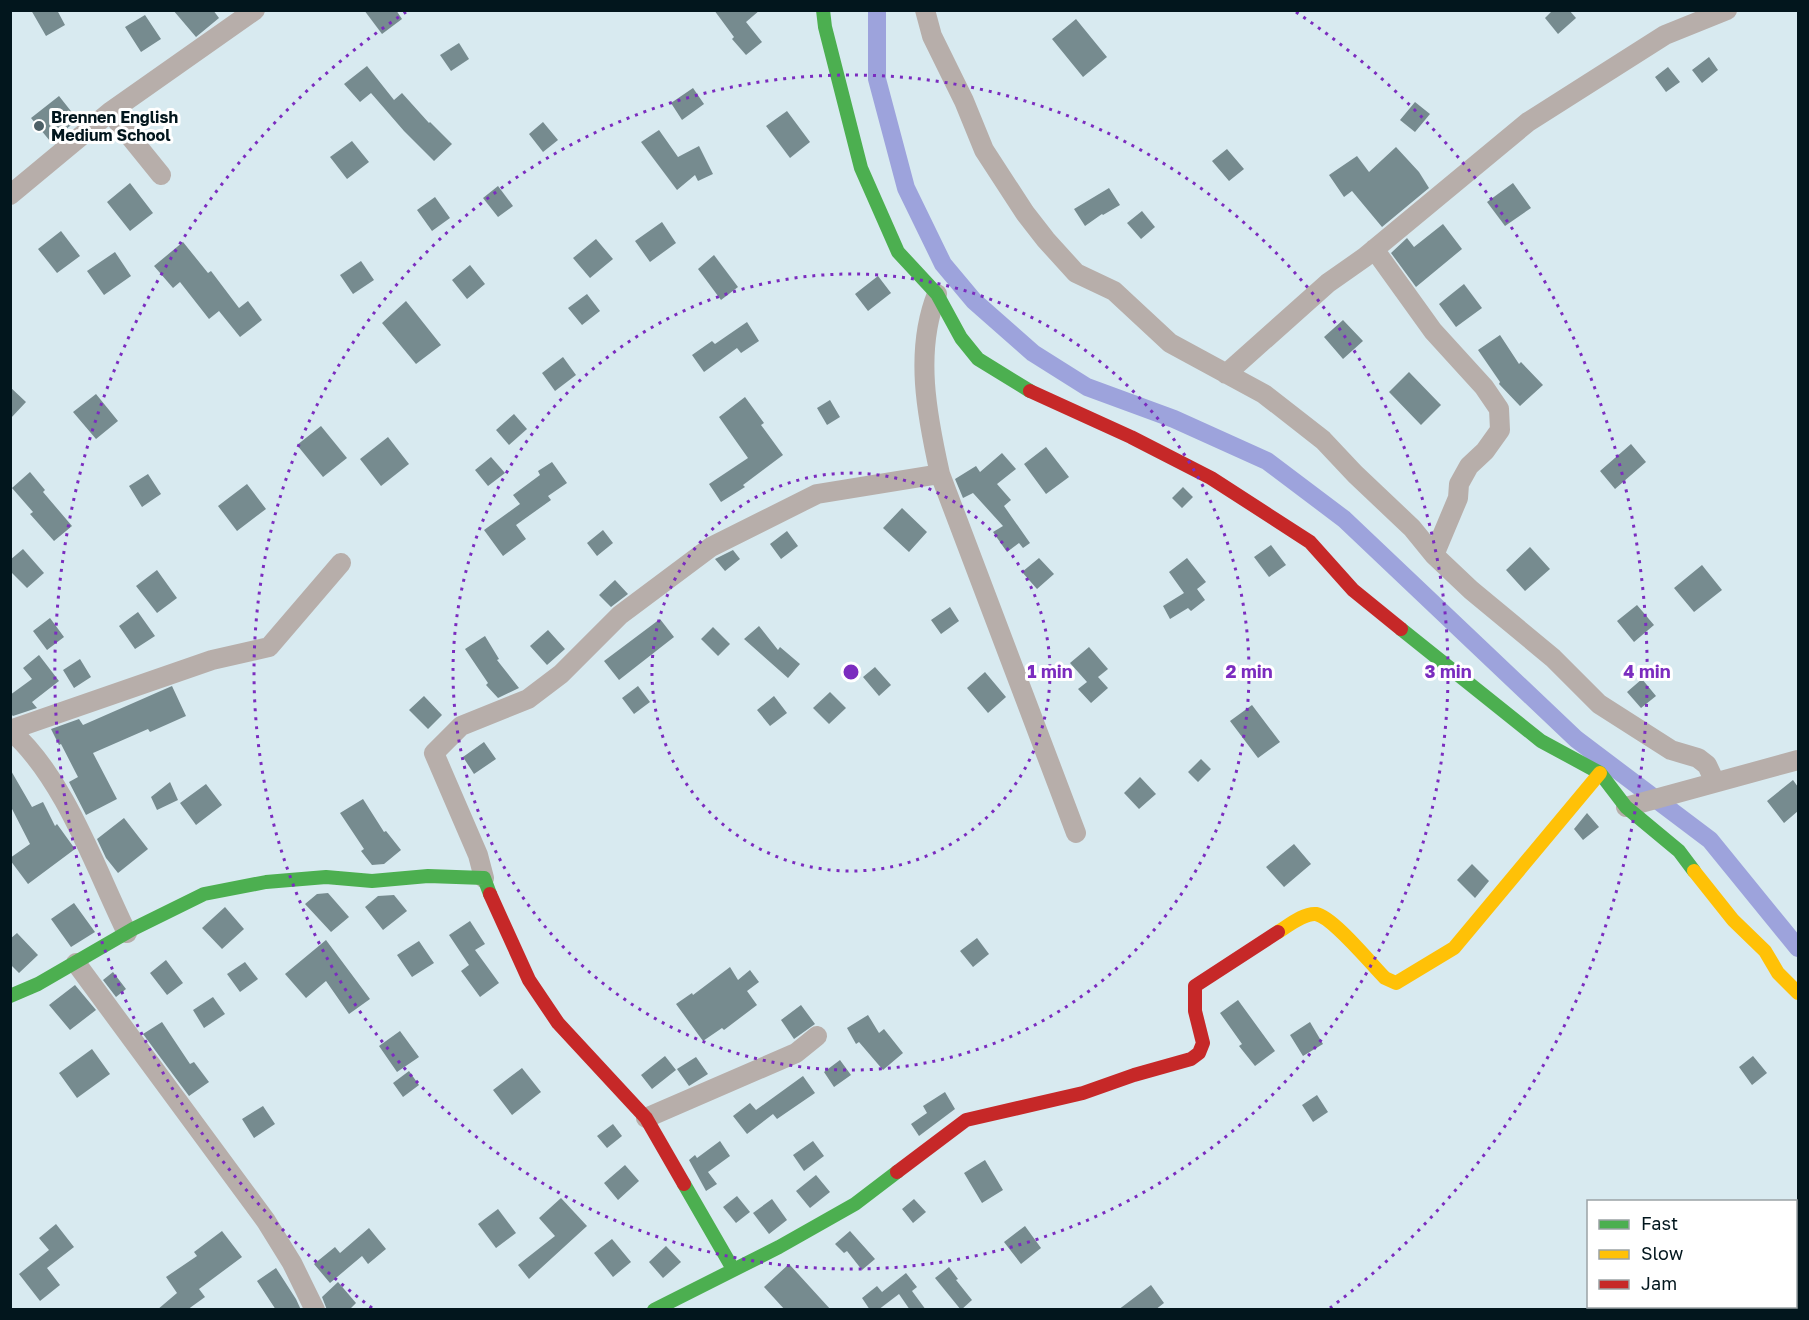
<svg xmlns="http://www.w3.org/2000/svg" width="1809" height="1320" viewBox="0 0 1809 1320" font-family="'Golos Text',sans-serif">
<rect width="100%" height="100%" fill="#d8eaf0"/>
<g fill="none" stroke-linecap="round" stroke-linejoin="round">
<path stroke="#9da3dc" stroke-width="18" d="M877 10V79L906 188 943 264 974 301 1033 353 1087 387 1174 419 1267 461 1344 519 1576 739 1710 840 1798 948"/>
</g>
<path fill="#768b8f" d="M31 10H57L65 25 46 36Z
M173 10H213L219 18 196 37Z
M364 10H396L402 19 382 34Z
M714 10H760L746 22 762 42 746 55 732 39 734 37Z
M1553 10H1569L1576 18 1558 34 1545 18Z
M145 15 161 39 141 52 125 27Z
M1076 19 1107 57 1083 77 1052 39Z
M459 43 469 59 451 71 440 55Z
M1709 57 1718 70 1702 83 1692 70Z
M367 66 394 100 402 93 429 123 430 122 452 144 434 161 404 131 371 93 360 102 344 84Z
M1668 67 1680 82 1666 92 1655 77Z
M693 88 704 104 682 120 671 103Z
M59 96 78 120 50 141 31 118Z
M1415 102 1430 114 1415 132 1400 120Z
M787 111 810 142 790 158 766 126Z
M543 122 558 140 543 152 529 134Z
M659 130 678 157 699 146 713 174 698 181 695 175 677 190 641 142Z
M352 141 369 162 347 179 330 157Z
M1396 147 1419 172 1429 188 1382 227 1352 191 1344 197 1329 175 1357 156 1369 172Z
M1227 149 1244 169 1229 181 1212 161Z
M130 183 153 213 130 231 107 202Z
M1513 183 1531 208 1505 226 1487 202Z
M498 186 513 206 498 217 483 198Z
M1109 188 1120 205 1103 215 1102 214 1085 226 1074 209Z
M435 197 450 218 432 231 417 210Z
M1142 211 1155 227 1141 239 1127 223Z
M662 222 676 243 650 262 635 241Z
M1443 224 1462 249 1416 287 1391 253 1407 238 1414 247Z
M61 231 80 256 57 273 38 249Z
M596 239 613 259 590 278 573 258Z
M183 242 208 273 211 271 239 308 248 301 262 320 240 337 219 311 209 319 180 282 173 288 154 266Z
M115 252 131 276 104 295 87 271Z
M714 255 738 287 721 300 698 269Z
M361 261 374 280 353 294 340 275Z
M470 265 485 284 467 299 452 280Z
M878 276 891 293 868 311 855 294Z
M1464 284 1482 308 1456 327 1439 304Z
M587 294 600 311 582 325 568 308Z
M406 301 441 345 416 364 382 323Z
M1343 320 1363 341 1343 359 1324 337Z
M747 322 759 341 741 353 737 348 704 372 692 355 712 341 715 344Z
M1500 335 1519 364 1521 362 1543 385 1520 406 1499 384 1500 382 1478 350Z
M563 357 576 375 555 391 542 373Z
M1409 372 1441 405 1421 425 1389 392Z
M10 387 26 402 10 419Z
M96 394 118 421 96 439 73 412Z
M745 397 764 423 761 425 783 455 743 485 745 487 721 502 709 484 748 458 719 417Z
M830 400 840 417 827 425 817 408Z
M514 414 527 429 509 445 496 430Z
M321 426 347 458 323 477 297 445Z
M388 437 409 464 381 486 360 459Z
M1631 444 1646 462 1615 489 1600 471Z
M1046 447 1069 477 1046 494 1024 464Z
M1002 453 1016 469 997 484 1011 500 1004 506 1030 543 1023 548 1019 543 1007 552 993 532 1003 526 973 493 963 498 955 479 976 466 980 472Z
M491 457 505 473 488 486 475 470Z
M552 462 567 483 548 496 551 500 516 525 526 539 503 556 484 530 520 504 513 495 540 475 538 471Z
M30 472 45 490 43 492 72 526 54 541 30 514 33 512 12 488Z
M148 474 161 494 142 507 129 486Z
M247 484 266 509 237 531 218 506Z
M1183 487 1193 497 1182 508 1172 498Z
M902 508 927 532 909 552 883 528Z
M603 530 613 543 597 556 587 543Z
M787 531 798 546 781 559 770 544Z
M1271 545 1286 565 1269 577 1254 557Z
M1530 547 1550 569 1525 591 1506 570Z
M23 549 44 573 27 588 10 571V560Z
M733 550 740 559 725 571 715 559Z
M1039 558 1054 574 1037 589 1022 572Z
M1187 558 1206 582 1197 589 1205 600 1191 611 1188 608 1170 619 1163 606 1184 593 1169 572Z
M1702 565 1722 590 1694 612 1674 588Z
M157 570 177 598 157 613 136 586Z
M615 580 628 594 611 607 599 595Z
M1637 605 1654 625 1634 642 1617 621Z
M950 607 959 621 941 634 931 620Z
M138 612 155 636 135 649 119 626Z
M50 618 64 637 47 650 33 631Z
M660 619 674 637 619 680 604 661Z
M759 626 778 650 780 647 800 664 788 678 744 639Z
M713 627 730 644 718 656 701 639Z
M548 630 565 649 547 665 530 646Z
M485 636 499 659 497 660 519 688 498 698 486 685 488 683 465 649Z
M1089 647 1108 669 1098 677 1108 688 1091 703 1078 689 1087 682 1070 663Z
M39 655 59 681 32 702 37 708 13 716 10 713V695L32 679 23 668Z
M80 659 91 677 74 688 63 670Z
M875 667 891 685 879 696 863 677Z
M985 672 1006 697 988 713 967 688Z
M1642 679 1656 696 1641 708 1627 692Z
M172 686 186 716 150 732 148 729 93 753 117 799 86 815 69 782 78 777 61 744 59 745 51 729 79 719 83 725Z
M638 686 650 702 634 714 622 698Z
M830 692 846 708 829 724 813 708Z
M424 696 442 715 428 729 409 710Z
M774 696 787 713 770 726 757 710Z
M1252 705 1280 742 1258 758 1230 721Z
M484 742 496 759 474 774 463 757Z
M1201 759 1211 769 1198 782 1188 772Z
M10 769 32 807 43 802 55 826 57 824 75 849 28 884 10 860V858L30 844 10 805Z
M1140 777 1156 794 1139 809 1124 793Z
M1793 780 1798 787V811L1784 823 1767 801Z
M170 782 178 800 157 810 151 797Z
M206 784 222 805 196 825 180 803Z
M363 799 384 832 386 831 401 850 384 864 372 865 361 851 364 849 340 813Z
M1587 813 1599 827 1583 840 1574 829Z
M124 818 148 849 118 873 106 858 97 839Z
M1294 844 1311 864 1284 887 1266 867Z
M1472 864 1489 881 1475 898 1457 880Z
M328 893 349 917 331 932 305 904 317 894Z
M394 895 407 911 383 930 365 907 378 896Z
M74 903 95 932 71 947 51 919Z
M225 907 244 929 222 949 202 928Z
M470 921 485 944 475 950 499 983 480 997 461 971 469 965 449 935Z
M17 933 38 955 19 973 10 964V939Z
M977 938 989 954 973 967 960 951Z
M326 940 370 999 349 1014 326 981 306 998 285 974Z
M419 941 434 963 412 977 397 955Z
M166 960 183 983 167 995 150 973Z
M245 962 258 979 240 992 227 974Z
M730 967 738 980 750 970 759 982 747 991 757 1005 724 1030 722 1028 703 1041 676 1004 692 993 693 995Z
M113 972 126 989 116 997 103 980Z
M75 985 96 1010 70 1030 49 1005Z
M213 997 225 1014 204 1028 193 1010Z
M1238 1000 1275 1051 1255 1066 1239 1046 1242 1044 1220 1013Z
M801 1005 815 1024 794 1039 781 1020Z
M868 1015 879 1033 884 1029 903 1053 883 1070 859 1042 856 1044 847 1028Z
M162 1022 190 1064 194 1062 209 1082 189 1096 143 1034Z
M1310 1022 1323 1044 1303 1056 1290 1035Z
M400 1031 419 1057 397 1072 379 1046Z
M92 1049 110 1074 77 1098 59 1073Z
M665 1056 676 1070 652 1089 641 1075Z
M1753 1056 1767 1073 1752 1085 1739 1067Z
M696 1057 708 1074 689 1086 677 1069Z
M840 1060 851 1075 834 1087 824 1072Z
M522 1068 541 1092 512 1115 493 1090Z
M409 1071 419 1085 403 1097 393 1083Z
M803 1076 815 1093 777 1119 773 1114 747 1134 733 1116 750 1103 756 1110Z
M945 1092 955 1109 919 1136 911 1124 927 1113 923 1106Z
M1317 1095 1328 1112 1313 1122 1302 1105Z
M263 1106 275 1124 254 1138 242 1119Z
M613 1124 622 1136 607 1148 597 1136Z
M720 1141 730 1156 708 1172 717 1184 706 1191 689 1160 695 1155 697 1158Z
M813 1141 824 1156 804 1171 793 1155Z
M985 1160 1003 1190 982 1203 964 1173Z
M625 1165 639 1181 618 1200 604 1183Z
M816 1175 830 1192 810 1208 796 1191Z
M737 1196 750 1212 736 1223 723 1207Z
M561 1198 587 1226 529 1279 518 1265 555 1236 539 1218Z
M772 1199 787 1220 769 1234 753 1213Z
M914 1199 926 1212 913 1223 902 1209Z
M498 1209 516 1233 496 1248 478 1224Z
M56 1224 74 1247 47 1268 60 1285 40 1301 19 1274 49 1250 39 1238Z
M1025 1226 1041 1248 1021 1264 1004 1242Z
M369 1228 386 1249 368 1264 362 1256 330 1283 314 1264 335 1247 340 1253Z
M222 1231 242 1257 199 1289 205 1297 187 1310H157L177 1293 166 1277 197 1256 194 1252Z
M850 1231 875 1259 862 1270 847 1251 844 1253 835 1244Z
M612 1239 631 1262 613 1277 594 1253Z
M666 1246 681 1262 663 1278 649 1262Z
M789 1264 831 1310H785L764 1287Z
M949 1267 958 1279 956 1280 972 1300 961 1310 935 1278Z
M276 1268 296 1299 301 1310H276L257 1281Z
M906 1273 917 1287 912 1291 926 1310H910L899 1294 878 1310H870L862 1298 877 1286 882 1292Z
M338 1282 356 1303 349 1310H327L322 1297Z
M1151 1285 1164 1303 1155 1310H1118Z"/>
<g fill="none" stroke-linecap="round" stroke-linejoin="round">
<path stroke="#b7aeaa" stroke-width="20" d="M925 10 932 36 964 101 984 150 1025 213 1046 240 1076 273 1114 291 1170 343 1264 394 1323 440 1355 474 1412 528 1434 555 1471 590 1553 658 1599 704 1671 750 1698 758 1707 765 1715 782
M110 112 161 175
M10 195 110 112 255 10
M1374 249 1433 331 1484 387 1499 409 1500 430 1485 451 1469 466 1459 484 1458 498 1434 555
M937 294C914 351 927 416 940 474L1076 833
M1226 374 1328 283 1365 257 1528 122 1665 35 1727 10
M1626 807 1798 760
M484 878 478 855 434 753 461 726 528 699 561 674 620 615 711 547 817 494 940 474
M127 933C95 868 65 778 10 730L212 660 269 647 341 563
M76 963 266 1221 292 1263 315 1310
M646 1118 796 1053 817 1036"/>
<path stroke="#4caf50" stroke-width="14" d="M823 10 825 27 861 168 898 252 937 294 961 338 978 359 1030 391
M1401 629 1541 741 1600 773 1626 807 1679 851 1694 871
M10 996 38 984 133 929 204 894 266 882 326 877 372 881 428 876 484 878 490 894
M684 1184 733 1269
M654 1310 779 1247 855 1204 897 1172"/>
<path stroke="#ffc107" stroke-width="14" d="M1694 871 1733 920 1765 951 1778 973 1798 993
M1278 932C1288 926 1303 913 1316 914 1333 917 1371 964 1385 978L1396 983 1454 948 1600 773"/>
<path stroke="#c62828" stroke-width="14" d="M1030 391 1131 437 1211 478 1310 542 1353 590 1401 629
M490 894 529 980 558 1023 646 1118 684 1184
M897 1172 966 1120 1083 1093 1134 1075 1191 1059 1199 1053 1203 1043 1195 1011V986L1278 932"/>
</g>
<g fill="none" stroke="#7b2cbf" stroke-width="3" stroke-dasharray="3 6">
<circle cx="851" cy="672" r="199"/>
<circle cx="851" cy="672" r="398"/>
<circle cx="851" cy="672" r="597"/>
<path d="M372 1308A796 796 0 0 1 406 12M1296 12A796 796 0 0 1 1330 1308"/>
</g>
<circle fill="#4d6067" stroke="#fff" stroke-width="2" cx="39" cy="126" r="6"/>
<g text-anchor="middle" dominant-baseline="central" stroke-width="6" stroke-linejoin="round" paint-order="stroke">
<g font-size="16" font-weight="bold" fill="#02161d" stroke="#fff" text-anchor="start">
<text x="51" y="117">Brennen English<tspan x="51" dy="18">Medium School</tspan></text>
</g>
</g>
<circle cx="851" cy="672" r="9" fill="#7b2cbf" stroke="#fff" stroke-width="3"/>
<g font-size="18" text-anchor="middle" font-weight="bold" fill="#7b2cbf" stroke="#fff" stroke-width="6" stroke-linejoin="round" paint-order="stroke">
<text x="1050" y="678">1 min</text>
<text x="1249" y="678">2 min</text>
<text x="1448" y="678">3 min</text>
<text x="1647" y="678">4 min</text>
</g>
<rect width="1809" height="1320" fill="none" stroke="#02161d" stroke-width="24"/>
<rect x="1587" y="1200" width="210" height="108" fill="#ffffff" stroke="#9aa2a5" stroke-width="1.5"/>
<rect x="1599" y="1220" width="30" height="9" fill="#4caf50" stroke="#9aa2a5" stroke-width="1.5"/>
<text x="1641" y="1230" font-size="18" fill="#02161d">Fast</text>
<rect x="1599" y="1250" width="30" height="9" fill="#ffc107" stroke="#9aa2a5" stroke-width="1.5"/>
<text x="1641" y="1260" font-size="18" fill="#02161d">Slow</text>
<rect x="1599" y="1280" width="30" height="9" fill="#c62828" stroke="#9aa2a5" stroke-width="1.5"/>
<text x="1641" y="1290" font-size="18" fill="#02161d">Jam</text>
</svg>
